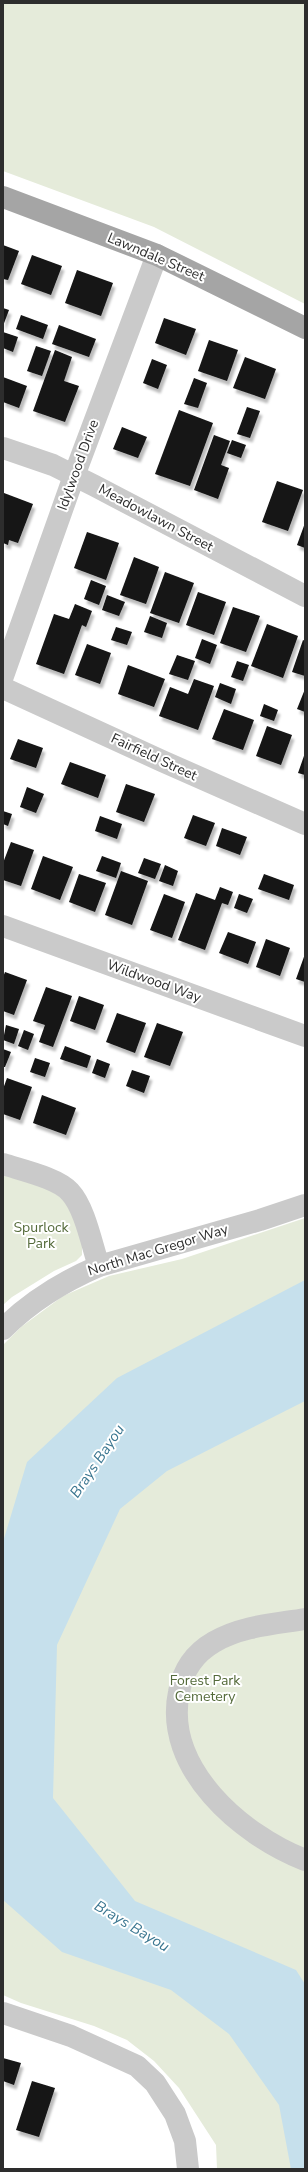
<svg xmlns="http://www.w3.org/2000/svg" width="308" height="2172" viewBox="0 0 308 2172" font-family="'Nunito Sans',sans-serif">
<defs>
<filter id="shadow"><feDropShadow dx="2.5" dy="4.5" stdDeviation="1" flood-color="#0004"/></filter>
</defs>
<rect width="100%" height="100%" fill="#fff"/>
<path fill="#e5ebda" d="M3 3H305V304L154 227 3 171Z
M3 1173 45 1187 65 1200 73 1212 82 1244V1255L76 1261 54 1271 12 1297 3 1305Z
M305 1218V2169H217L216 2145 179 2088 154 2061 127 2040 94 2026 21 2003 3 1995V1345L21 1327 63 1296 109 1276 182 1259Z"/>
<path fill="#c6e0ec" d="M305 1280V1401L167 1471 120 1509 57 1645 53 1798 135 1901 296 1970 305 1984V2169H291L279 2105 229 2034 171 1990 62 1952 3 1900V1542L27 1462 117 1378Z"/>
<path fill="#141414" filter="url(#shadow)" d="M3 245 19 251 8 280 3 279Z
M32 255 62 266 51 295 21 284Z
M77 270 113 283 101 316 65 303Z
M3 308 9 310 3 326Z
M21 315 48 325 43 339 16 329Z
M164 318 196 329 186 355 155 343Z
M59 325 96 339 89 357 52 344Z
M3 332 18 337 13 352 3 348Z
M209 340 238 350 227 381 198 371Z
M36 346 51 351 42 376 27 371Z
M55 350 72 357 64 381 79 386 65 422 33 411Z
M245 357 276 369 265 399 233 388Z
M152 359 167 365 158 389 143 383Z
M3 377 27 386 19 408 3 402Z
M194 378 207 383 198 408 184 404Z
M247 407 260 411 250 438 237 434Z
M179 410 213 423 190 486 155 474Z
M122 427 147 437 138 458 113 449Z
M214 435 230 441 221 465 229 468 218 499 194 490Z
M232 440 246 445 241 458 227 453Z
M277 481 303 490 288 531 262 522Z
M4 493 33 504 18 543 9 540 8 545 3 543Z
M305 523V548L297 545Z
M87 532 119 543 106 580 74 568Z
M134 557 159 567 146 604 120 595Z
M165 572 194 583 179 623 150 613Z
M91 580 106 586 99 605 84 599Z
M198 592 226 602 214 635 186 625Z
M107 595 125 602 119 616 102 610Z
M75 604 92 611 86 627 82 625 64 674 36 664 54 614 69 619Z
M233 607 260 616 246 652 220 643Z
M150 616 167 623 162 638 144 632Z
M267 624 298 636 283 678 251 666Z
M116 627 132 632 127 645 111 640Z
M202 639 217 645 210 664 195 658Z
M303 640 305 641V676L292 672Z
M87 644 111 653 100 684 75 675Z
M177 655 195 661 188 680 169 674Z
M237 661 249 665 243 681 231 677Z
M128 665 165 679 154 707 118 694Z
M194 679 214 686 198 730 159 716 170 687 188 694Z
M220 683 236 689 231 704 215 697Z
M305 689V712L297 709Z
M264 704 278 710 274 721 260 716Z
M224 709 254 720 243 750 212 739Z
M267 726 292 735 281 765 256 756Z
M18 739 43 748 36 768 10 759Z
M305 753V775L298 773Z
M70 762 106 775 98 798 61 784Z
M126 784 155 794 144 822 116 812Z
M27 787 44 794 36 813 20 807Z
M3 811 12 814 8 826 3 824Z
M193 815 215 823 206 846 184 838Z
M100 816 122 824 117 839 95 831Z
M222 828 247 837 240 855 216 846Z
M11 842 34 850 21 886 3 880V863Z
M43 856 73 867 60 900 31 889Z
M102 856 121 863 116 878 96 871Z
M144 858 161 864 155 879 138 873Z
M165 865 178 871 173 886 159 881Z
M121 871 148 881 132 925 105 915Z
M79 874 106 883 95 912 69 902Z
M264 874 294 885 289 900 258 889Z
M220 887 233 892 228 905 222 903 205 950 178 940 196 893 215 900Z
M164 894 185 902 172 938 150 930Z
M239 894 253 899 247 913 234 908Z
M228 932 256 942 248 964 219 953Z
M266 939 290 948 280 976 256 967Z
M305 954V982L296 979Z
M5 972 27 980 14 1015 3 1011V977Z
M46 987 72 996 53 1047 39 1042 45 1025 33 1021Z
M79 996 104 1005 95 1030 70 1021Z
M117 1013 146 1023 135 1053 106 1042Z
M157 1023 183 1032 170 1066 144 1057Z
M6 1025 19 1029 14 1044 3 1040Z
M24 1030 34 1034 28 1050 18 1046Z
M65 1046 91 1056 87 1068 60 1059Z
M3 1049 11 1052 5 1067H3Z
M35 1058 50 1063 45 1077 30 1072Z
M97 1059 110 1064 105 1078 92 1073Z
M132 1070 150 1076 144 1093 126 1086Z
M7 1078 32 1087 20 1120 3 1114V1089Z
M42 1095 76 1108 66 1135 33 1123Z
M3 2058 21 2063 14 2085 3 2081Z
M32 2081 55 2088 39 2137 16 2130Z"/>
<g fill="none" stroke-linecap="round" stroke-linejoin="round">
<path stroke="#cacaca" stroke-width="22" d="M3 448 53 465 95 486 305 596
M3 676 74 476 157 255
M3 688 162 761 305 824
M3 926 305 1036
M3 1164C21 1170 58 1178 70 1192 85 1208 92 1246 99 1266
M3 1329C31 1301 62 1282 99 1266L260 1220 305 1205
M305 1619C275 1624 241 1626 214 1642 195 1653 183 1670 179 1692 163 1768 241 1835 305 1860
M3 2013 71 2036 137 2066 155 2083 175 2114 185 2141 188 2169"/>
<path stroke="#a5a5a5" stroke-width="22" d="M3 197 157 255 305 328"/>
</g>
<g text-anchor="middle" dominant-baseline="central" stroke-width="4" stroke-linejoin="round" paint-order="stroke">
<g font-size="14" fill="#2d2d2d" stroke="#fff">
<text transform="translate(156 257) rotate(23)">Lawndale Street</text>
<text transform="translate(78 465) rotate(-70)">Idylwood Drive</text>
<text transform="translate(156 518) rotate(28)">Meadowlawn Street</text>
<text transform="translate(154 757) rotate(25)">Fairfield Street</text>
<text transform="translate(154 981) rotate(20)">Wildwood Way</text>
<text transform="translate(158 1250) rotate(-17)">North Mac Gregor Way</text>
</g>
<g font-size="14" fill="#546a3a" stroke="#fff">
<text x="41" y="1227">Spurlock<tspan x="41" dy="16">Park</tspan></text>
<text x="205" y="1680">Forest Park<tspan x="205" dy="16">Cemetery</tspan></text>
</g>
<g font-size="15" font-style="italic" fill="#3a7690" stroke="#fff">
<text transform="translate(97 1461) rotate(-56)">Brays Bayou</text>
<text transform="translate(132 1926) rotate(31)">Brays Bayou</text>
</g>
</g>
<rect width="308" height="2172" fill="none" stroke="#2d2d2d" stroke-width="8"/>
</svg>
